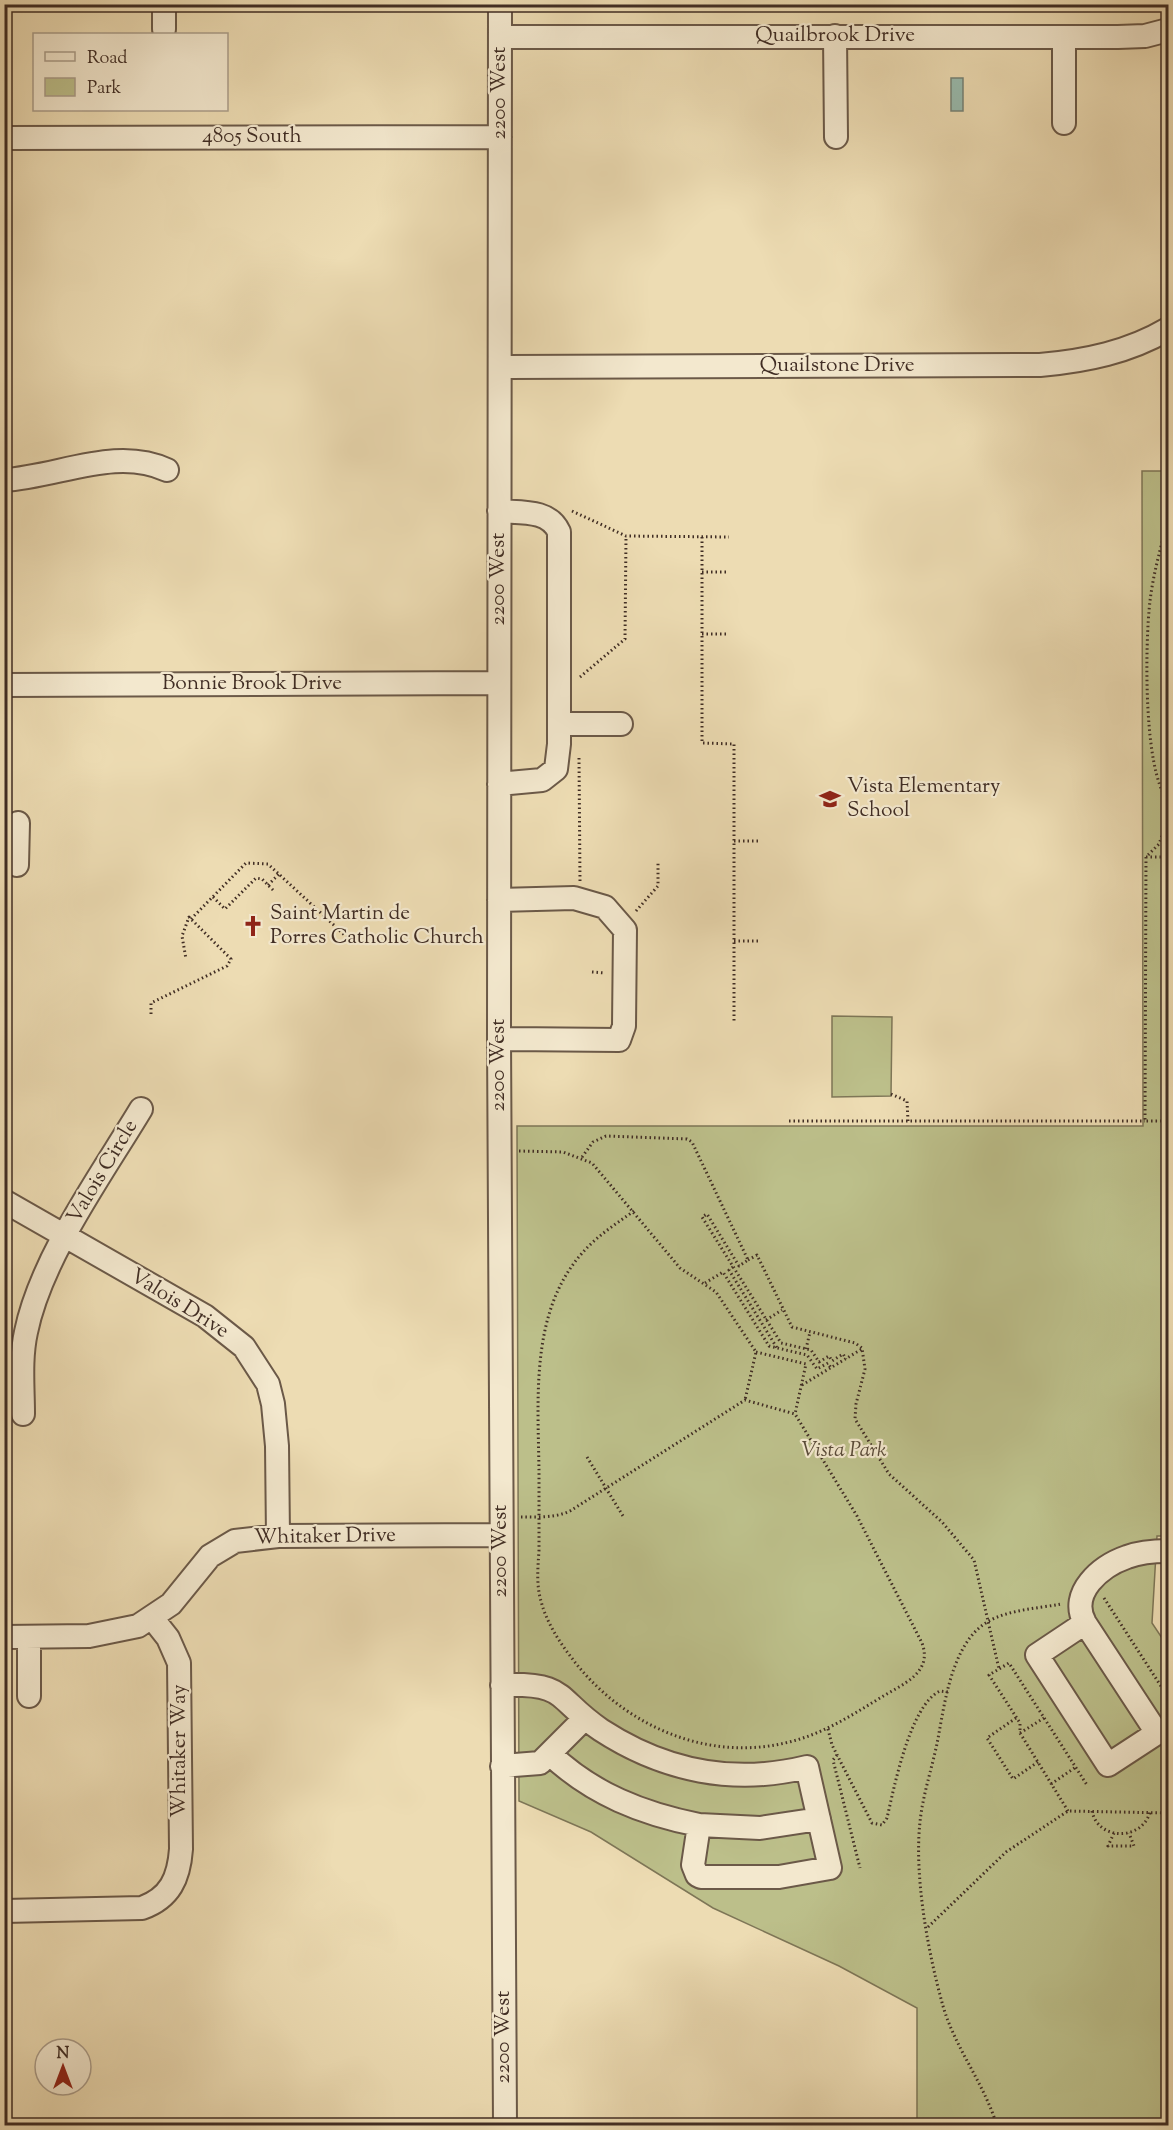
<svg xmlns="http://www.w3.org/2000/svg" width="1173" height="2130" viewBox="0 0 1173 2130" font-family="'Sorts Mill Goudy',serif">
<rect width="100%" height="100%" fill="#eddcb3"/>
<filter id="stains"><feTurbulence type="fractalNoise" baseFrequency=".00333" numOctaves="4"/><feColorMatrix values="0 0 0 0 .2 0 0 0 0 .09 0 0 0 0 .02 0 0 0 .5 -.17"/></filter>
<radialGradient id="worn" r=".72"><stop offset=".6" stop-color="#630" stop-opacity="0"/><stop offset="1" stop-color="#630" stop-opacity=".3"/></radialGradient>
<path fill="#bcbf8a" stroke="#7e7657" stroke-width="1.5" d="M1142 471H1168V1536H1157L1152 1623 1168 1647V2125H917V2008L839 1966 713 1908 591 1832 519 1801 517 1126H1143Z
M832 1016 892 1017 891 1096 832 1097Z"/>
<path fill="#99bbae" stroke="#758277" stroke-width="1.5" d="M951 78H963V111H951Z"/>
<g fill="none" stroke-linecap="round" stroke-linejoin="round">
<defs>
<path id="minor" d="M164 4V29
M500 4 499 1039 505 2126
M835 36 836 137
M500 37H1118L1145 36 1168 30
M1064 37V123
M4 138 500 137
M500 367 1040 365C1086 361 1129 352 1168 329
M4 480C58 477 116 446 167 470
M499 511C520 513 549 509 559 532V744L556 769 542 780 499 784
M4 685 499 683
M559 724H621
M17 865 18 823
M499 900 574 898 605 907 625 930 624 1026 619 1040 499 1039
M4 1201 205 1316 244 1347 268 1384 273 1404 277 1446 278 1536
M23 1414C23 1388 20 1359 26 1332 41 1258 102 1174 141 1109
M1085 1623 1037 1655 1108 1765 1157 1733 1085 1623C1068 1593 1101 1566 1127 1557 1140 1552 1155 1551 1168 1551
M4 1637 89 1636 138 1626 171 1604 210 1556 235 1541 278 1536 501 1535
M29 1637V1696
M502 1685C569 1683 554 1698 601 1730 664 1771 734 1785 807 1767L830 1868 779 1877H701L697 1875 693 1865 699 1825C643 1814 592 1794 550 1754
M502 1766 540 1763 585 1718
M699 1825 760 1828 819 1819
M4 1911 142 1908C170 1898 179 1878 181 1849L179 1663 168 1638 153 1619"/>
</defs>
<use href="#minor" stroke="#6b5948" stroke-width="26"/>
<path stroke="#402d24" stroke-width="3" stroke-dasharray="1.5 3" stroke-linecap="butt" d="M572 511 626 536 729 537
M1168 520C1161 546 1153 575 1150 601 1145 643 1143 770 1168 801
M702 537V743L734 744V1021
M702 572H726
M702 634H726
M580 677 625 639 626 536
M579 758 580 881
M1168 819 1159 844 1146 857 1145 1121H1168
M734 841H761
M1146 857H1168
M268 885 279 874
M213 897 225 909 256 878 262 879 275 892
M636 911 658 886V861
M191 919 246 863 268 864 351 941
M734 941H760
M592 972 605 973
M151 1014V1003L227 966 231 959 189 917 182 936 186 959
M891 1094 907 1101 908 1121
M789 1121H1145
M519 1151 563 1152 592 1163 680 1268 716 1292 756 1352 745 1400
M582 1157 593 1142 606 1136 687 1139 692 1142 748 1260 739 1266 707 1214 702 1217 781 1343 811 1350 819 1362 829 1356 832 1361 843 1354 846 1359
M748 1260 757 1255 792 1327 855 1343 862 1348 865 1369 856 1404 855 1419 889 1474 942 1522 974 1560 999 1669
M733 1267 729 1270 777 1348
M705 1283 723 1272 769 1346 807 1355 817 1369 828 1363 831 1368
M766 1320 782 1310
M806 1349 810 1332
M756 1352 806 1364 795 1414
M802 1385 862 1349
M587 1457 623 1516
M521 1517C537 1517 555 1518 570 1511L745 1400 795 1414 857 1516 922 1643C933 1673 903 1684 880 1698 849 1717 821 1735 785 1743 703 1762 620 1723 571 1657 558 1640 546 1621 541 1601 536 1584 538 1567 539 1550 539 1524 539 1498 539 1472 538 1392 529 1301 593 1242 606 1230 620 1221 634 1211
M1104 1598 1168 1697
M1016 1718 987 1738 1013 1779 1038 1762
M828 1729 832 1745 872 1823 882 1825 887 1818C894 1788 910 1705 940 1691L948 1692
M1020 1733 1044 1718
M837 1755 833 1760 860 1868
M1051 1784 1076 1767
M1068 1811 1020 1733V1723L989 1675 1009 1663 1087 1785
M1092 1811C1098 1841 1142 1841 1150 1812
M1114 1833 1108 1846H1134L1129 1833
M928 1927 1006 1852 1068 1811 1168 1813
M997 2126C984 2083 955 2048 943 2006 928 1953 914 1876 920 1822 923 1792 934 1763 939 1733 945 1700 952 1652 979 1628 999 1610 1035 1609 1061 1604"/>
<use href="#minor" stroke="#f3e8ce" stroke-width="22"/>
</g>
<defs>
<symbol id="school-bare" viewBox="-9 -9 18 18"><path d="M0-5L7-2L0 1L-7-2ZM-4 1L0 2.5L4 1V4Q0 6-4 4Z" fill="#8f2418" stroke="#f3e8ce" stroke-width="2.5" paint-order="stroke"/></symbol>
<symbol id="church-bare" viewBox="-9 -9 18 18"><path d="M-1.2-6h2.4v3.5h3.3v2.4h-3.3V6h-2.4V-.1h-3.3v-2.4h3.3Z" fill="#8f2418" stroke="#f3e8ce" stroke-width="2.5" paint-order="stroke"/></symbol>
</defs>
<g fill-rule="evenodd">
<use href="#school-bare" x="815" y="784" width="30" height="30"/>
<use href="#church-bare" x="238" y="911" width="30" height="30"/>
</g>
<g text-anchor="middle" dominant-baseline="central" stroke-width="4.5" stroke-linejoin="round" paint-order="stroke">
<g font-size="21" fill="#402d24" stroke="#f3e8ce">
<text x="835" y="36">Quailbrook Drive</text>
<text transform="translate(500 93) rotate(-90)">2200 West</text>
<text x="252" y="137">4805 South</text>
<text x="837" y="366">Quailstone Drive</text>
<text transform="translate(499 579) rotate(-90)">2200 West</text>
<text x="252" y="684">Bonnie Brook Drive</text>
<text transform="translate(499 1065) rotate(-90)">2200 West</text>
<text transform="translate(103 1172) rotate(-59)">Valois Circle</text>
<text transform="translate(179 1304) rotate(32)">Valois Drive</text>
<text transform="translate(325 1537) rotate(-1)">Whitaker Drive</text>
<text transform="translate(501 1551) rotate(-90)">2200 West</text>
<text transform="translate(180 1751) rotate(-90)">Whitaker Way</text>
<text transform="translate(504 2037) rotate(-90)">2200 West</text>
</g>
<g font-size="21" fill="#402d24" stroke="#f3e8ce" text-anchor="start">
<text x="847" y="787">Vista Elementary<tspan x="847" dy="24">School</tspan></text>
<text x="270" y="914">Saint Martin de<tspan x="270" dy="24">Porres Catholic Church</tspan></text>
</g>
<g font-size="21" font-style="italic" fill="#594a38" stroke="#f3e8ce">
<text x="844" y="1451">Vista Park</text>
</g>
</g>
<rect width="1173" height="2130" fill="none" stroke="#eddcb3" stroke-width="24"/>
<rect x="6" y="6" width="1161" height="2118" fill="none" stroke="#402d24" stroke-width="3"/>
<rect x="12" y="12" width="1149" height="2106" fill="none" stroke="#402d24" stroke-width="1.5"/>
<rect x="33" y="33" width="195" height="78" fill="#f3e8ce" stroke="#ab9d8a" stroke-width="1.5"/>
<rect x="45" y="52" width="30" height="9" fill="#f3e8ce" stroke="#ab9d8a" stroke-width="1.5"/>
<text x="87" y="63" font-size="18" fill="#402d24">Road</text>
<rect x="45" y="78" width="30" height="18" fill="#bcbf8a" stroke="#ab9d8a" stroke-width="1.5"/>
<text x="87" y="93" font-size="18" fill="#402d24">Park</text>
<g transform="translate(63 2067)"><circle r="28" fill="#f3e8ce" stroke="#ab9d8a" stroke-width="1.5"/>
<path d="M0-4.5L10 22L0 15L-10 22Z" fill="#8f2418"/>
<text y="-9" font-size="16" font-weight="bold" text-anchor="middle" fill="#402d24">N</text>
</g>
<rect width="100%" height="100%" filter="url(#stains)"/>
<rect width="100%" height="100%" fill="url(#worn)"/>
</svg>
